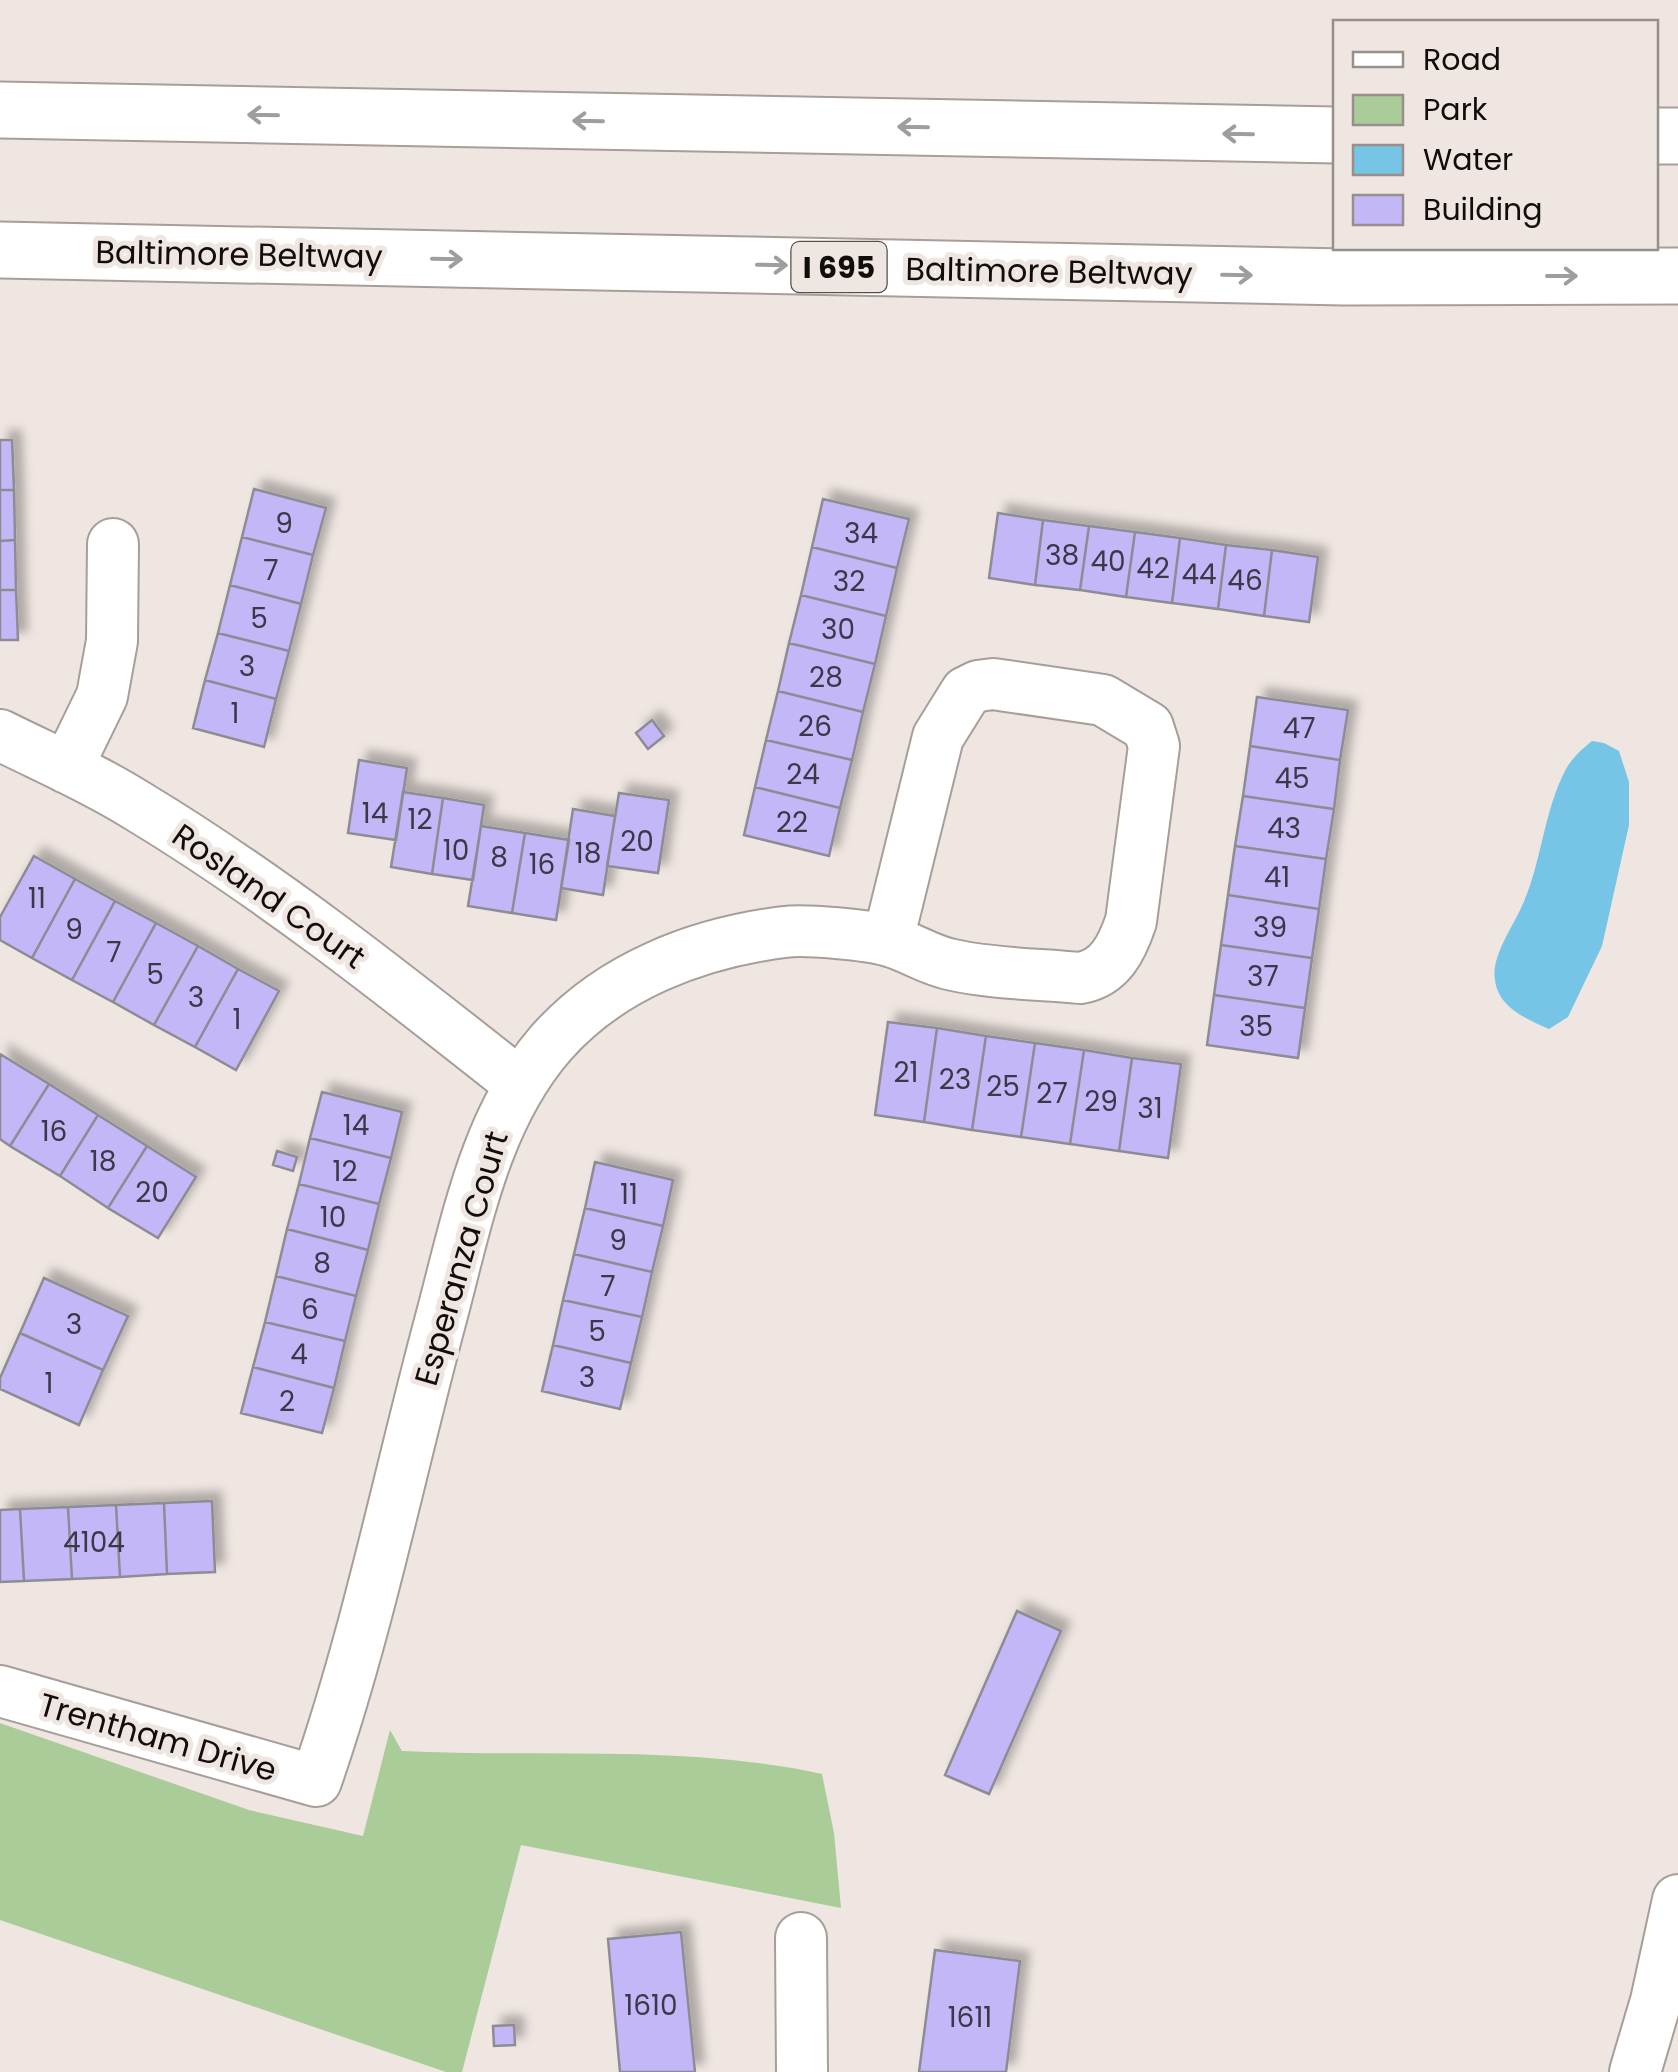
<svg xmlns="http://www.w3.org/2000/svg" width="1678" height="2072" viewBox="0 0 1678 2072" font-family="Poppins,sans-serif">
<defs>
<filter id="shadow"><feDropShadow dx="9" dy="-9" stdDeviation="5" flood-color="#0004"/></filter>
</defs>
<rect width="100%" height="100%" fill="#efe6e1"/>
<path fill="#a9cc98" d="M0 1723 249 1810 363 1836 390 1730 402 1751C543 1758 683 1744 822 1774L834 1833 841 1908 521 1845 462 2072H446L0 1920Z"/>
<path fill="#76c4e6" d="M1592 741 1604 743 1619 751 1629 782V825L1602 946 1568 1017 1549 1029C1526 1019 1498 1007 1495 980 1491 957 1512 928 1521 908 1542 864 1543 812 1566 769 1573 757 1581 750 1592 741Z"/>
<path fill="#c3b7f8" stroke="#8d8c95" stroke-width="2.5" filter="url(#shadow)" d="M0 440H12L14 490H0Z
M254 489 326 508 313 555 242 537Z
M0 490H14L15 540 0 541Z
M823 499 909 519 897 568 812 547Z
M998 513 1043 520 1035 585 989 578Z
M1043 520 1089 526 1080 590 1035 585Z
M1089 526 1135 532 1126 597 1080 590Z
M1135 532 1180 538 1172 603 1126 597Z
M242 537 313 555 301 604 230 585Z
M1180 538 1226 545 1218 609 1172 603Z
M15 540 16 590H0V541Z
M1226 545 1272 550 1264 616 1218 609Z
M812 547 897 568 886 616 801 595Z
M1272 550 1318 557 1309 622 1264 616Z
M230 585 301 604 289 651 218 633Z
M0 590H16L18 640H0Z
M801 595 886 616 875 664 789 643Z
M218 633 289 651 276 699 205 680Z
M789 643 875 664 863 712 778 691Z
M205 680 276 699 264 747 193 728Z
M778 691 863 712 852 760 766 740Z
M1257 697 1348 710 1340 760 1250 746Z
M652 720 664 736 648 749 636 733Z
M766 740 852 760 840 808 755 787Z
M1250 746 1340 760 1334 809 1243 796Z
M359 760 407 768 396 840 348 833Z
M755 787 840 808 829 856 744 835Z
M403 792 443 798 432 874 391 867Z
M619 793 669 800 658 873 607 866Z
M1243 796 1334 809 1326 859 1235 846Z
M443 798 484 805 473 880 432 874Z
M573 809 615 816 603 895 561 888Z
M481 826 525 833 512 913 468 906Z
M525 833 569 840 556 920 512 913Z
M1235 846 1326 859 1319 909 1228 895Z
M34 856 75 879 32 958 0 940V917Z
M75 879 115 901 72 980 32 958Z
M1228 895 1319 909 1312 958 1221 945Z
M115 901 156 923 113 1002 72 980Z
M156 923 198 946 154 1025 113 1002Z
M1221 945 1312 958 1305 1008 1214 995Z
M198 946 238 969 195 1047 154 1025Z
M238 969 279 991 236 1070 195 1047Z
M1214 995 1305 1008 1298 1058 1207 1045Z
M888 1022 937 1028 924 1122 875 1115Z
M937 1028 986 1036 972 1130 924 1122Z
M986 1036 1035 1043 1021 1137 972 1130Z
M1035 1043 1084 1050 1070 1144 1021 1137Z
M1084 1050 1132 1058 1119 1151 1070 1144Z
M0 1054 49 1084 10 1146 0 1139Z
M1132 1058 1181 1064 1168 1158 1119 1151Z
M49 1084 98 1115 60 1176 10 1146Z
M322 1092 402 1112 391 1158 310 1138Z
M98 1115 147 1146 108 1208 60 1176Z
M310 1138 391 1158 379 1204 299 1184Z
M147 1146 196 1177 158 1238 108 1208Z
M277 1151 297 1157 293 1171 273 1165Z
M595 1162 673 1180 663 1226 585 1208Z
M299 1184 379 1204 368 1250 287 1229Z
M585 1208 663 1226 652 1272 574 1254Z
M287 1229 368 1250 356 1296 276 1276Z
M574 1254 652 1272 642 1317 563 1300Z
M276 1276 356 1296 345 1341 265 1322Z
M44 1278 128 1316 103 1370 20 1333Z
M563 1300 642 1317 631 1363 553 1345Z
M265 1322 345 1341 334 1388 253 1367Z
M20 1333 103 1370 79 1425 0 1389V1378Z
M553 1345 631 1363 620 1409 542 1391Z
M253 1367 334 1388 322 1433 241 1413Z
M212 1501 215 1572 167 1574 164 1503Z
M164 1503 167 1574 120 1577 116 1505Z
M116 1505 120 1577 72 1579 68 1507Z
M68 1507 72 1579 24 1581 20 1509Z
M20 1509 24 1581 0 1582V1510Z
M1017 1611 1061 1631 989 1794 945 1775Z
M681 1932 695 2072H620L608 1939Z
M935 1950 1020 1961 1006 2072H919Z
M514 2025 515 2045 494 2046 493 2026Z"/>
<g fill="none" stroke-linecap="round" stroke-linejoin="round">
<defs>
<path id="minor" d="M0 735C46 758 93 778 136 805 272 887 396 986 520 1084
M67 768 102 696 112 641 113 544
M0 1691 316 1781C368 1631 399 1475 440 1322 466 1226 484 1120 551 1043 610 976 697 943 784 932 804 929 870 935 889 941 911 947 930 961 953 965 994 974 1039 974 1080 978 1110 973 1122 948 1131 921L1154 746 1148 727 1103 700 993 684 978 686 966 692 938 737 888 940
M801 1938 802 2072
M1635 2072 1656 2001 1678 1900"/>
<path id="highway" d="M0 110 1336 135
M1656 136H1678
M0 250 1345 277 1678 276"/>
</defs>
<use href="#minor" stroke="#a79e99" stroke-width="54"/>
<use href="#highway" stroke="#a79e99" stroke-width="59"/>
<use href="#minor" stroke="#fff" stroke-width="50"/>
<use href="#highway" stroke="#fff" stroke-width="55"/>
</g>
<defs><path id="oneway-shaft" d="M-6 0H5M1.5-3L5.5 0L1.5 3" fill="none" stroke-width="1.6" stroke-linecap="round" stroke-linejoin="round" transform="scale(2.5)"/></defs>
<g stroke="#9f9e9e">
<use href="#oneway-shaft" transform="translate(263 115) rotate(-179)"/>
<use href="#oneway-shaft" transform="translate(588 121) rotate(-179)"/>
<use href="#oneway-shaft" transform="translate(913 127) rotate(-179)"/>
<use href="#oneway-shaft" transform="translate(1238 134) rotate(-179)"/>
<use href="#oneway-shaft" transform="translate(447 259) rotate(1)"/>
<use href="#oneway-shaft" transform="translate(772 265) rotate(1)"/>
<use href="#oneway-shaft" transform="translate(1237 275) rotate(1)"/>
<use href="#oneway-shaft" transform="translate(1562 276)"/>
</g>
<g text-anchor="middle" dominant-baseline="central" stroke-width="10" stroke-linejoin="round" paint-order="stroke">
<g font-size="28" fill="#3d3847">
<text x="284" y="523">9</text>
<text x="861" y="533">34</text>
<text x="1062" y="555">38</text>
<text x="1108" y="561">40</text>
<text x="1153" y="568">42</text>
<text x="271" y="570">7</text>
<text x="1199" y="574">44</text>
<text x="1245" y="580">46</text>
<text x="849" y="581">32</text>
<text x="259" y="618">5</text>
<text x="838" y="629">30</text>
<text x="247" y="666">3</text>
<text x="826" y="677">28</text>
<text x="235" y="713">1</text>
<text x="815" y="726">26</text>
<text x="1299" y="728">47</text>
<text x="803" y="774">24</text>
<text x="1292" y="778">45</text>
<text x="375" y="813">14</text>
<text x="420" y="819">12</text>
<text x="792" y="822">22</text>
<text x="1284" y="828">43</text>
<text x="637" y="841">20</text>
<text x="456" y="850">10</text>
<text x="588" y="853">18</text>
<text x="499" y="857">8</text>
<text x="542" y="864">16</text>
<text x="1277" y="877">41</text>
<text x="37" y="898">11</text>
<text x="1270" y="927">39</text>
<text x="74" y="929">9</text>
<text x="114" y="952">7</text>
<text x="155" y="974">5</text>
<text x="1263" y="976">37</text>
<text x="196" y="997">3</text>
<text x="237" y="1019">1</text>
<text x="1256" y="1026">35</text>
<text x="906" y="1072">21</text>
<text x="955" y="1079">23</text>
<text x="1003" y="1086">25</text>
<text x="1052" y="1093">27</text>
<text x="1101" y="1101">29</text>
<text x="1150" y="1108">31</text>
<text x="356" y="1125">14</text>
<text x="54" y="1131">16</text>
<text x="103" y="1161">18</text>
<text x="345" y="1171">12</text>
<text x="152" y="1192">20</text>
<text x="629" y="1194">11</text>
<text x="333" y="1217">10</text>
<text x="618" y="1240">9</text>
<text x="322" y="1263">8</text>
<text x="608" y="1286">7</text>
<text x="310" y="1309">6</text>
<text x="74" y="1324">3</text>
<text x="597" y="1331">5</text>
<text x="299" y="1354">4</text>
<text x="587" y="1377">3</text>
<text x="49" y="1383">1</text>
<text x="287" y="1401">2</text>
<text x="94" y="1542">4104</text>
<text x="651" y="2005">1610</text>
<text x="970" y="2017">1611</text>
</g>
<rect fill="#efe6e1" stroke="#534e4c" stroke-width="2.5" x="791.5" y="242" width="95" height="50" rx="8"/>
<g font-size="30" font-weight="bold" fill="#100d0c">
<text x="839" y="267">I 695</text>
</g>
<g font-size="32" fill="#100d0c" stroke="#efe6e1">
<text transform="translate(239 254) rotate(1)">Baltimore Beltway</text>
<text transform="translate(1049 271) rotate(1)">Baltimore Beltway</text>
<text transform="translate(269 896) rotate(35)">Rosland Court</text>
<text transform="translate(461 1258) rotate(-74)">Esperanza Court</text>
<text transform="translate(158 1737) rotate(16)">Trentham Drive</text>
</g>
</g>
<rect x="1333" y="20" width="325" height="230" fill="#efe6e1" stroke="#968f8c" stroke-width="2.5"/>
<rect x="1353" y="52" width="50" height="15" fill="#ffffff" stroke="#968f8c" stroke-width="2.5"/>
<text x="1423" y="70" font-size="30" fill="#100d0c">Road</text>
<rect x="1353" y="95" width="50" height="30" fill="#a9cc98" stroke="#968f8c" stroke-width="2.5"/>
<text x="1423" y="120" font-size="30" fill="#100d0c">Park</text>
<rect x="1353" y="145" width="50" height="30" fill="#76c4e6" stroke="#968f8c" stroke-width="2.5"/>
<text x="1423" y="170" font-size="30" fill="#100d0c">Water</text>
<rect x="1353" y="195" width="50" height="30" fill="#c3b7f8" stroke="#968f8c" stroke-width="2.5"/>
<text x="1423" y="220" font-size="30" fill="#100d0c">Building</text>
</svg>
